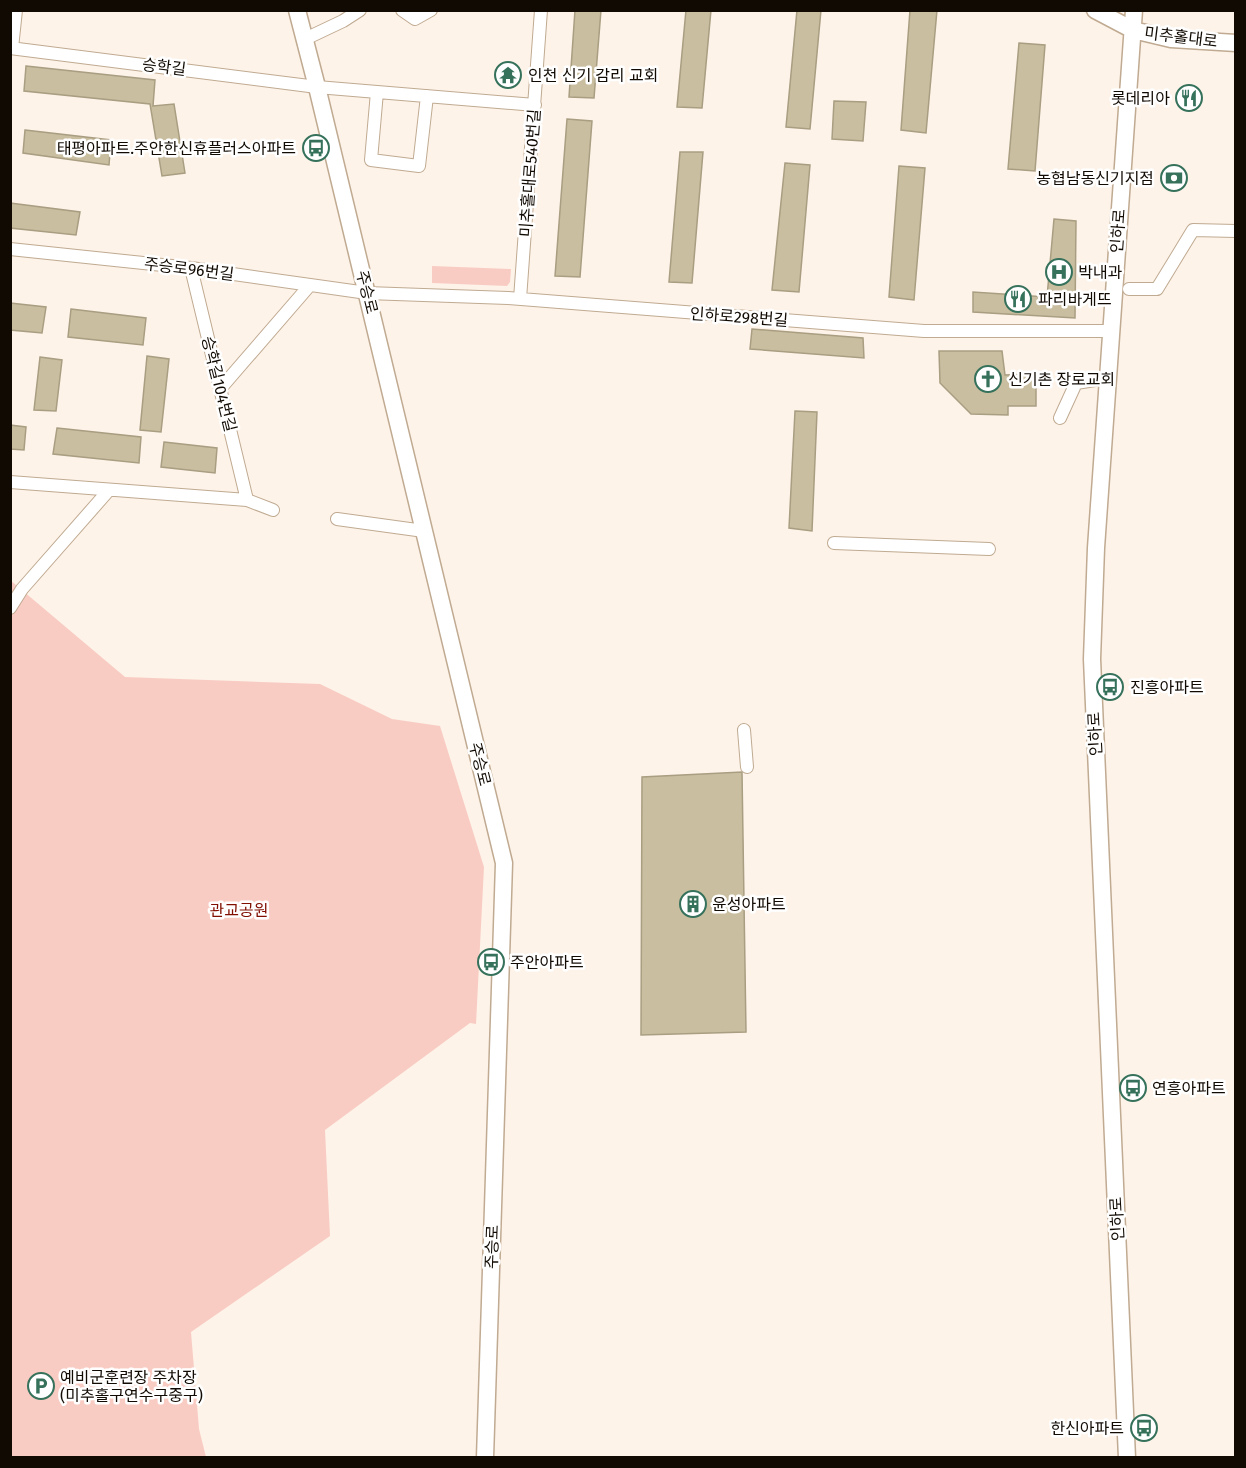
<svg xmlns="http://www.w3.org/2000/svg" width="1246" height="1468" viewBox="0 0 1246 1468" font-family="'Fira Sans','Noto Sans KR',sans-serif">
<rect width="100%" height="100%" fill="#fdf3e9"/>
<path fill="#f9ccc3" d="M432 266 511 269 510 282 507 286 432 283Z
M10 580 125 677 320 684 392 719 440 726 484 867 476 1024 470 1023 325 1130 330 1236 191 1332 199 1429 206 1457H11Z"/>
<path fill="#c9bea0" stroke="#a99e81" stroke-width="1.5" d="M575 10H601L594 98 569 97Z
M686 10H711L702 108 677 107Z
M797 10H821L810 129 786 127Z
M910 10H937L926 133 901 130Z
M1019 43 1045 45 1035 171 1008 169Z
M26 66 155 80 153 106 174 104 185 173 162 176 150 104 24 91Z
M834 101 866 102 863 141 832 139Z
M567 119 592 121 580 277 555 276Z
M25 130 111 140 109 165 23 153Z
M680 152H703L692 283 669 282Z
M785 163 810 165 799 292 772 290Z
M899 166 925 168 914 300 889 297Z
M10 203 80 212 76 235 10 228Z
M1054 219 1076 221 1075 318 973 312V292L1047 297Z
M10 303 46 307 42 333 10 330Z
M71 309 146 318 143 345 68 337Z
M752 329 863 338 864 358 750 349Z
M939 351H1002L1005 375 1036 374V406H1008V415L971 414 940 383Z
M147 356 169 359 161 432 140 430Z
M40 357 62 360 56 411 34 410Z
M795 411 817 412 812 531 789 528Z
M10 425 26 427 24 450 10 449Z
M57 428 141 437 139 463 53 454Z
M164 442 217 448 215 473 161 467Z
M742 772 746 1032 641 1035 642 777Z"/>
<g fill="none" stroke-linecap="round" stroke-linejoin="round">
<defs>
<path id="street" d="M402 10 415 19 431 10
M305 39 343 21 360 10
M10 48 317 87 535 105
M12 48 16 10
M377 92 371 160 419 166 427 96
M10 249 191 268 367 293 508 298 924 331H1111
M191 268 247 500
M1129 289H1157L1193 230 1236 231
M520 299 541 10
M220 389 310 285
M1060 418 1076 383 1108 378
M10 482 247 500 273 510
M337 519 424 531
M834 543 989 549
M10 608 22 589 109 490
M744 730 747 767"/>
<path id="secondary" d="M297 10 317 87 504 863 485 1458
M1095 10 1133 30 1171 39 1236 43
M1127 1458 1092 659 1096 548 1134 10"/>
</defs>
<use href="#street" stroke="#c0aa91" stroke-width="14"/>
<use href="#secondary" stroke="#c0aa91" stroke-width="19"/>
<use href="#street" stroke="#fff" stroke-width="12"/>
<use href="#secondary" stroke="#fff" stroke-width="16"/>
</g>
<defs>
<symbol id="temple-ring" viewBox="-11 -11 22 22"><circle r="9.5" fill="#fff" stroke="#35715b" stroke-width="1.5"/><path d="M0-6L5-2H3V0L6.5 2.5H4V6H1.5V3h-3V6H-4V2.5H-6.5L-3 0V-2H-5Z" fill="#35715b"/></symbol>
<symbol id="restaurant-ring" viewBox="-11 -11 22 22"><circle r="9.5" fill="#fff" stroke="#35715b" stroke-width="1.5"/><path d="M-5-6h1v4h1v-4h1v4h1v-4h1v5L-1.5 .5V6h-2V.5L-5-1ZM5-6V6H3V1.5H1.5Q1.5-4 5-6Z" fill="#35715b"/></symbol>
<symbol id="bus-ring" viewBox="-11 -11 22 22"><circle r="9.5" fill="#fff" stroke="#35715b" stroke-width="1.5"/><path d="M-5-6H5V4H4V6H2V4H-2V6H-4V4H-5ZM-3.5-4V0h7V-4ZM-3.5 1.2v1.5H-2V1.2ZM2 1.2v1.5H3.5V1.2Z" fill="#35715b"/></symbol>
<symbol id="bank-ring" viewBox="-11 -11 22 22"><circle r="9.5" fill="#fff" stroke="#35715b" stroke-width="1.5"/><path d="M-6-4H6V4H-6ZM0-2.3a2.3 2.3 0 1 0 0 4.6a2.3 2.3 0 1 0 0-4.6Z" fill="#35715b"/></symbol>
<symbol id="hospital-ring" viewBox="-11 -11 22 22"><circle r="9.5" fill="#fff" stroke="#35715b" stroke-width="1.5"/><path d="M-5-5h3v3.5h4V-5h3V5h-3V1.5h-4V5h-3Z" fill="#35715b"/></symbol>
<symbol id="church-ring" viewBox="-11 -11 22 22"><circle r="9.5" fill="#fff" stroke="#35715b" stroke-width="1.5"/><path d="M-1.2-6h2.4v3.5h3.3v2.4h-3.3V6h-2.4V-.1h-3.3v-2.4h3.3Z" fill="#35715b"/></symbol>
<symbol id="building-ring" viewBox="-11 -11 22 22"><circle r="9.5" fill="#fff" stroke="#35715b" stroke-width="1.5"/><path d="M-4-6H4V6H1V3H-1V6H-4ZM-2.5-4.3h1.7v1.8h-1.7ZM.8-4.3h1.7v1.8H.8ZM-2.5-1h1.7V.8h-1.7ZM.8-1h1.7V.8H.8Z" fill="#35715b"/></symbol>
<symbol id="parking-ring" viewBox="-11 -11 22 22"><circle r="9.5" fill="#fff" stroke="#35715b" stroke-width="1.5"/><path d="M-3.5-5.5H1a3.5 3.5 0 0 1 0 7H-1V5.5H-3.5ZM-1-3.4V-.6H.8a1.4 1.4 0 0 0 0-2.8Z" fill="#35715b"/></symbol>
</defs>
<g fill-rule="evenodd">
<use href="#temple-ring" x="493" y="60" width="30" height="30"/>
<use href="#restaurant-ring" x="1174" y="83" width="30" height="30"/>
<use href="#bus-ring" x="301" y="133" width="30" height="30"/>
<use href="#bank-ring" x="1159" y="163" width="30" height="30"/>
<use href="#hospital-ring" x="1044" y="257" width="30" height="30"/>
<use href="#restaurant-ring" x="1003" y="284" width="30" height="30"/>
<use href="#church-ring" x="973" y="364" width="30" height="30"/>
<use href="#bus-ring" x="1095" y="672" width="30" height="30"/>
<use href="#building-ring" x="678" y="889" width="30" height="30"/>
<use href="#bus-ring" x="476" y="947" width="30" height="30"/>
<use href="#bus-ring" x="1118" y="1073" width="30" height="30"/>
<use href="#parking-ring" x="26" y="1371" width="30" height="30"/>
<use href="#bus-ring" x="1129" y="1413" width="30" height="30"/>
</g>
<g text-anchor="middle" dominant-baseline="central" stroke-width="5" stroke-linejoin="round" paint-order="stroke">
<g font-size="16" fill="#110a03" stroke="#fff">
<text transform="translate(1181 37) rotate(7)">미추홀대로</text>
<text transform="translate(164 67) rotate(7)">승학길</text>
<text transform="translate(530 173) rotate(-86)">미추홀대로540번길</text>
<text transform="translate(1118 231) rotate(-86)">인하로</text>
<text transform="translate(189 269) rotate(7)">주승로96번길</text>
<text transform="translate(367 292) rotate(76)">주승로</text>
<text transform="translate(739 317) rotate(4)">인하로298번길</text>
<text transform="translate(219 384) rotate(76)">승학길104번길</text>
<text transform="translate(1095 734) rotate(-93)">인하로</text>
<text transform="translate(480 764) rotate(76)">주승로</text>
<text transform="translate(1117 1219) rotate(-93)">인하로</text>
<text transform="translate(492 1247) rotate(-88)">주승로</text>
</g>
<g font-size="16" fill="#110a03" stroke="#fff" text-anchor="start">
<text x="528" y="75">인천 신기 감리 교회</text>
<text x="1170" y="98" text-anchor="end">롯데리아</text>
<text x="296" y="148" text-anchor="end">태평아파트.주안한신휴플러스아파트</text>
<text x="1154" y="178" text-anchor="end">농협남동신기지점</text>
<text x="1078" y="272">박내과</text>
<text x="1038" y="299">파리바게뜨</text>
<text x="1008" y="379">신기촌 장로교회</text>
<text x="1130" y="687">진흥아파트</text>
<text x="712" y="904">윤성아파트</text>
<text x="510" y="962">주안아파트</text>
<text x="1152" y="1088">연흥아파트</text>
<text x="60" y="1377">예비군훈련장 주차장<tspan x="60" dy="18">(미추홀구연수구중구)</tspan></text>
<text x="1124" y="1428" text-anchor="end">한신아파트</text>
</g>
<g font-size="16" fill="#820e00" stroke="#fff">
<text x="239" y="910">관교공원</text>
</g>
</g>
<rect width="1246" height="1468" fill="none" stroke="#110a03" stroke-width="24"/>
</svg>
